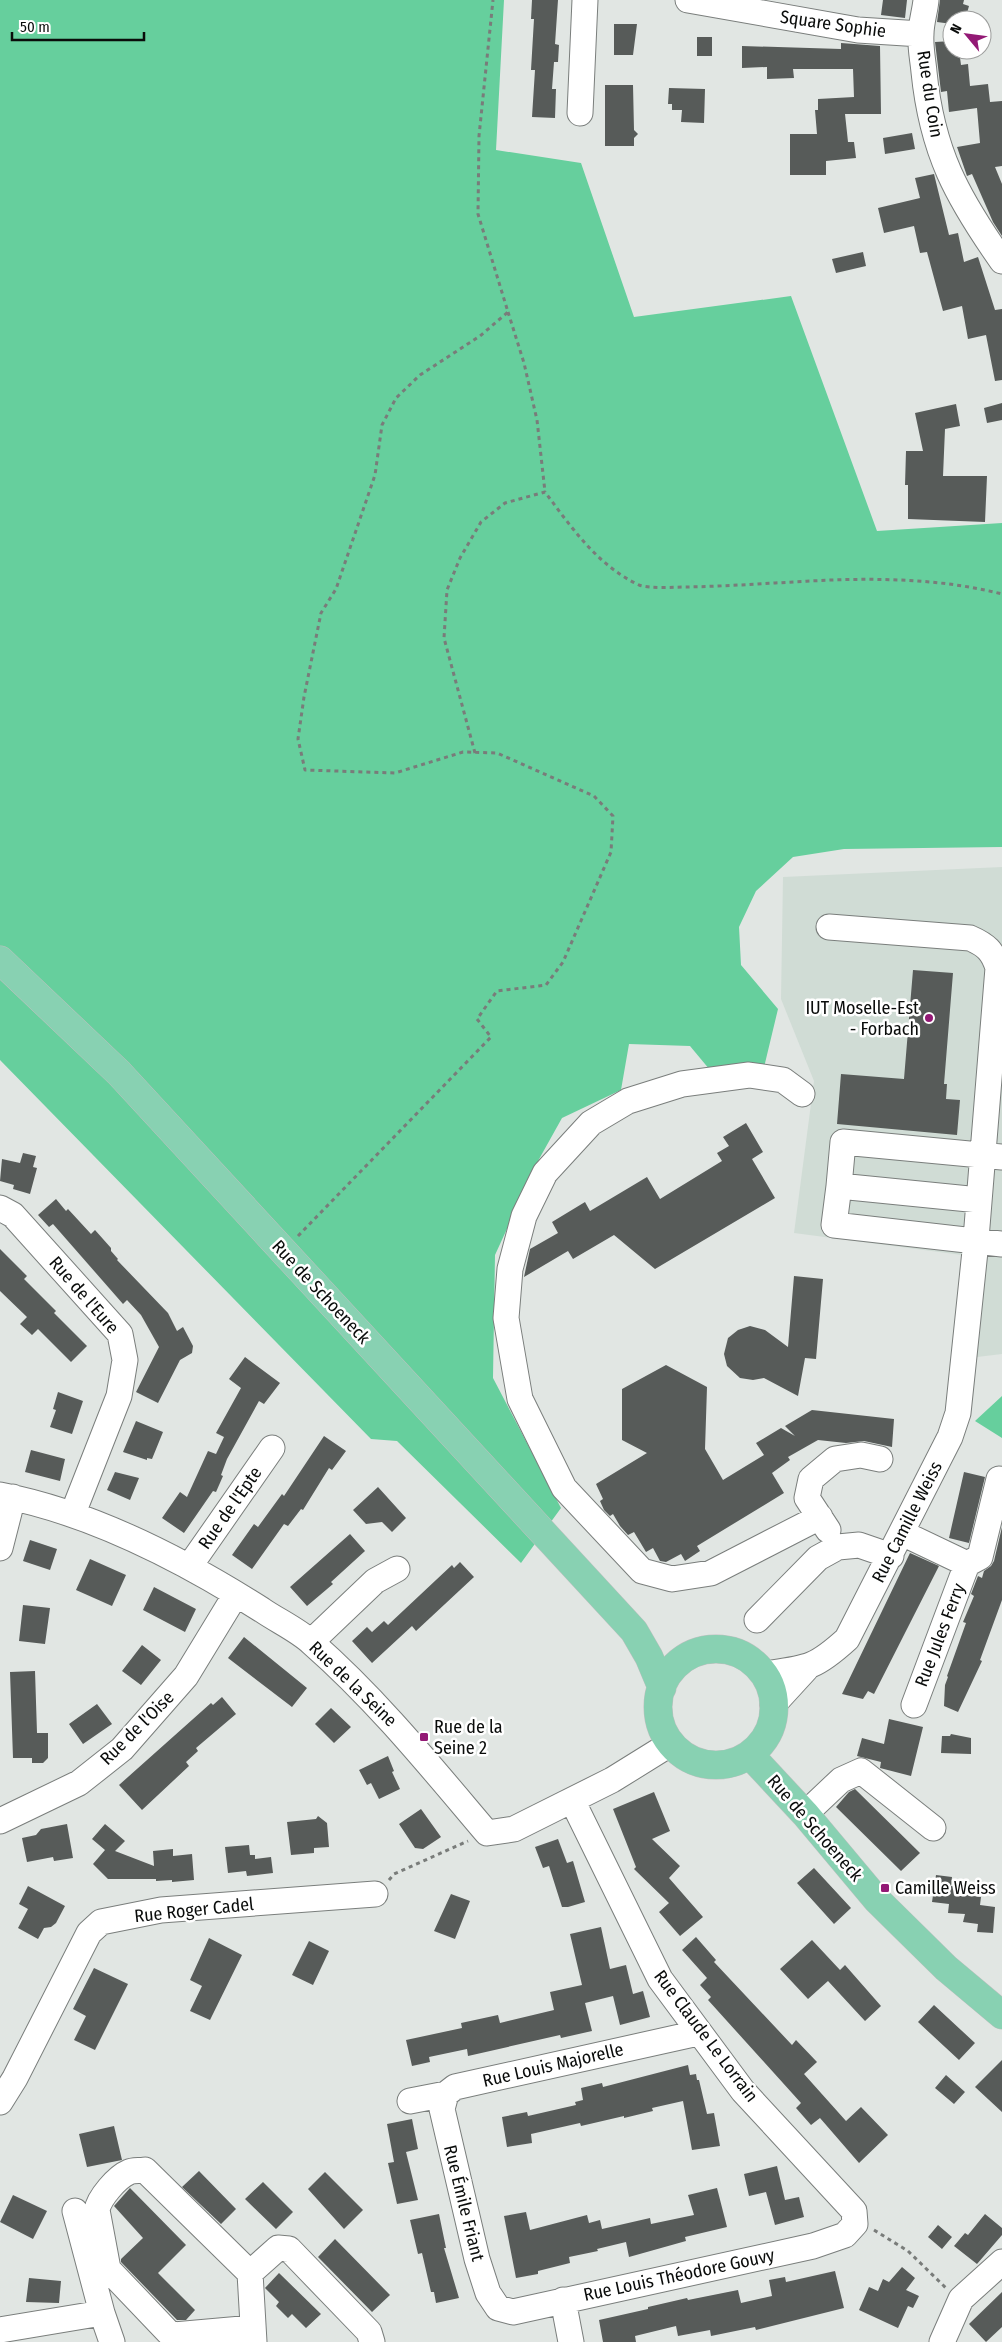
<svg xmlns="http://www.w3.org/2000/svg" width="1002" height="2342" viewBox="0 0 1002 2342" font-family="'Fira Sans Condensed',sans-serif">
<rect width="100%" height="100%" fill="#e1e6e3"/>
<path fill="#d0dcd5" d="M1002 867V1354L977 1357 989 1241 962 1255 794 1233 814 1081 781 999 783 877Z"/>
<path fill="#66cf9d" d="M0 0H504L496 150 581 163 634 317 791 296 877 531 1002 523V847L844 849 793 857 756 891 739 927 741 965 778 1009 760 1084 710 1070 690 1046 629 1044 621 1090 562 1118 538 1161 495 1255 493 1378 561 1508 521 1563 397 1441 371 1439 0 1060Z
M1002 1396V1438L975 1421Z"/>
<path fill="#575b59" d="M532 0H558L555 44 559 45 558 62H554L552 89H556L555 118 532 117 535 70H531L534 19H531Z
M883 0H907L905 18 881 15Z
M940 0H964L963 4 969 6 965 20H952V24L937 22Z
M614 24H637L633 55H614Z
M697 37H712V56H697Z
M952 41V50H959L961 65 968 64 970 86 988 84 990 102 1002 101V166L995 167 1002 184V236L993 222 972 174 967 176 957 147 980 143 977 108 949 112 947 91 941 92 935 42Z
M841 43 880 46 881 114H845L848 142H854L856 158 826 161V175H790V134H817L815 110H818V99L854 97 853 69H793L794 78 767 79V67L742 68V46L841 49Z
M605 85H633L634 130 638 134 634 138V146H605Z
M669 88 705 89 704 123 681 122 682 110H672V104H668Z
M912 133 915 149 885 154 883 138Z
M934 174 949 235 958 233 964 262 978 257 995 310 1002 309V380L995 381 986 335 968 339 962 306 943 311 927 252 920 253 914 226 884 233 878 208 920 198 915 178Z
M863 252 866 266 836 273 832 259Z
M1002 403V420L987 423 984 408Z
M956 404 960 426 945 429 943 476H987L985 522 908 519V485H905L906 451H923L915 413Z
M913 970 953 973 944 1084H947L946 1099 960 1100 957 1135 837 1124 841 1074 904 1079Z
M746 1123 763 1152 752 1159 775 1198 655 1269 614 1235 573 1259 568 1251 524 1277 530 1249 558 1233 552 1222 585 1202 590 1211 647 1177 660 1199 722 1161 717 1153 729 1146 723 1137Z
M23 1153 36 1156 33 1167 37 1168 30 1194 13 1189 14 1185 0 1181 2 1159 20 1163Z
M56 1199 66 1211 68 1209 91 1234 95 1230 111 1248V1251L118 1259 117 1260 168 1313 177 1331 183 1327 193 1346 192 1353 180 1360 158 1403 136 1392 159 1347 141 1315 127 1300 123 1304 53 1224 49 1227 38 1215Z
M0 1249 27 1276 24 1279 56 1311 54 1313 87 1346 71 1362 38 1329 32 1335 20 1324 27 1317 0 1291Z
M794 1276 823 1279 816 1359 805 1358 798 1396 764 1378 753 1380 740 1378 727 1366 724 1354 728 1338 738 1330 750 1326 765 1330 788 1347Z
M245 1357 280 1383 264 1404 259 1401 227 1459 221 1475 223 1476 216 1492 213 1491 184 1533 162 1518 180 1492 187 1497 208 1451 216 1454 224 1437 216 1433 241 1388 229 1379Z
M666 1365 707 1387 705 1449 723 1480 764 1455 756 1443 781 1428 795 1436 785 1426 812 1410 894 1419 892 1447 864 1441 846 1443 818 1440 788 1457 790 1460 772 1473 784 1493 697 1546 700 1551 685 1561 681 1554 666 1562 660 1561 653 1548 646 1552 634 1532 628 1535 620 1526 613 1514 610 1516 604 1510 600 1501 603 1499 596 1484 647 1453 622 1440V1389Z
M58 1392 83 1401 72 1434 50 1427 56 1410 53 1409Z
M136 1421 163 1432 152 1459 147 1458V1460L123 1452Z
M324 1436 346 1451 332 1470 329 1468 303 1510 301 1509 288 1526 284 1524 252 1569 232 1555 254 1524 258 1527 282 1494 284 1496Z
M31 1450 65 1459 60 1481 25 1472Z
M115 1472 139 1478 130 1500 107 1490Z
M964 1472 985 1477 969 1543 949 1538Z
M378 1487 406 1518 392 1532 382 1522 366 1524 353 1510Z
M1002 1527V1600L980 1660 982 1661 958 1712 944 1706 945 1685 948 1677 947 1676 966 1623 963 1622 974 1596 971 1594 978 1576 982 1578 984 1571 991 1566 994 1561Z
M350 1534 365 1551 331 1582 333 1584 307 1606 290 1587Z
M30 1540 57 1549 50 1570 23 1561Z
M910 1553 939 1566 874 1694 868 1691 863 1699 842 1694Z
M90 1559 126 1575 112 1606 76 1590Z
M460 1562 474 1577 416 1631 412 1626 372 1663 352 1641 367 1627 372 1632 384 1621 388 1625 452 1565 454 1568Z
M154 1587 196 1609 185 1632 143 1610Z
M23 1605 50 1608 45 1644 19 1641Z
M244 1637 307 1688 292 1707 228 1658Z
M142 1645 161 1660 141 1685 122 1671Z
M35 1671 37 1733H48V1758L43 1763H32V1758H13L10 1672Z
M222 1697 236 1714 196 1748 198 1751 186 1762 189 1766 142 1810 119 1785 211 1703 213 1705Z
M97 1704 112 1724 83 1744 69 1724Z
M331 1708 351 1727 334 1743 315 1724Z
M889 1719 923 1727 911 1776 880 1768 881 1762 857 1756 862 1738 884 1744Z
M951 1734 971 1738V1754L941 1753 942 1736H950Z
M388 1756 394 1771 392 1772 400 1789 379 1799 371 1783 367 1785 359 1770Z
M855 1789 920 1853 901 1871 836 1807 849 1792Z
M654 1792 670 1831 652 1839 680 1866 669 1878 703 1917 680 1936 659 1912 669 1903 634 1869 636 1867 613 1809Z
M421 1809 441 1837 423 1849 415 1848 399 1824Z
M318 1816 327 1823 329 1847 314 1848V1853L291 1855 287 1822 316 1819Z
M67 1824 73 1858 54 1861 53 1857 27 1862 22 1838 36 1835 41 1829Z
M105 1824 125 1841 115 1851 154 1866 153 1851 173 1849V1856L192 1854 194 1880 172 1882V1880L156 1881V1879H108L93 1864 105 1850 92 1839Z
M558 1839 567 1863 573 1861 585 1902 568 1907H562L549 1866 543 1868 535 1847Z
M249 1845 250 1855H255V1859L271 1857 273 1873 247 1876 246 1871 228 1873 225 1847Z
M814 1868 851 1908 834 1924 797 1883Z
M936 1875 952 1877 951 1886 967 1888 966 1895 981 1897 980 1905 995 1907 993 1933 977 1932 978 1924 963 1922 965 1914 948 1913 949 1904 932 1902Z
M28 1886 65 1906 56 1923 51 1927 44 1928 38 1939 18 1928 28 1909 19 1904Z
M451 1894 470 1901 455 1939 434 1931Z
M601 1927 610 1969 626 1965 633 1994 643 1991 650 2017 620 2025 613 1996 585 2003 592 2031 561 2038 560 2035 468 2056 467 2049 429 2057 430 2062 412 2066 406 2040 462 2028 461 2023 498 2015 500 2023 554 2010 550 1992 582 1985 570 1934Z
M696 1937 716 1960 714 1962 792 2045 796 2040 817 2062 804 2074 846 2121 861 2107 888 2135 859 2163 820 2118 811 2125 796 2108 801 2103 708 2000 711 1997 700 1985 707 1978 682 1950Z
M209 1938 242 1955 210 2020 190 2011 202 1986 190 1980Z
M812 1940 840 1970 845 1965 881 2006 865 2021 828 1981 808 1999 780 1969Z
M309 1941 329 1951 313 1985 292 1975Z
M94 1968 128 1984 95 2050 74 2040 86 2016 73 2009Z
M934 2005 975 2043 959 2060 918 2022Z
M1002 2060V2112L975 2087Z
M688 2065 690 2075 696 2074 697 2080H699L707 2114 714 2113 720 2146 692 2150 683 2101 652 2108 653 2111 624 2118V2116L581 2126 580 2123 531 2134 532 2143 507 2147 502 2117 527 2112 528 2116 576 2105 575 2102 583 2100 581 2088 602 2083 603 2087Z
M946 2075 965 2092 954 2104 935 2088Z
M412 2119 418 2149 406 2152 418 2200 397 2204 388 2163 394 2162 387 2124Z
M114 2126 122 2160 87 2167 79 2134Z
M777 2166 785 2200 799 2197 804 2217 775 2225 766 2192 749 2196 744 2174Z
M199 2171 236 2209 221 2224 182 2187Z
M325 2172 363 2210 344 2229 308 2189Z
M263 2182 293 2212 276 2229 245 2199Z
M130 2188 186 2245 158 2273 195 2310 186 2320H177L121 2262V2259L143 2238 114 2206Z
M717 2188 727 2227 685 2237 686 2241 629 2257 626 2242 597 2249 598 2251 569 2257 570 2263 538 2271V2274L516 2278 504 2216 526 2212 530 2230 587 2215 589 2223 600 2220 602 2229 650 2218 651 2224 694 2215 688 2195Z
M13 2195 47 2211 33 2239 0 2222Z
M439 2214 446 2248H444L459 2298 436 2303 434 2292H431L422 2253 418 2254 410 2220Z
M985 2214 1002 2228V2235L977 2264 954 2246 965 2233 968 2235Z
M938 2225 952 2237 942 2249 928 2237Z
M335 2239 390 2295 372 2312 318 2257Z
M902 2267 915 2278 906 2290 919 2296 913 2308 908 2306 898 2328 859 2310 869 2287 878 2291 883 2279 889 2282Z
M835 2271 844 2308 756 2330 755 2327 711 2336 710 2330 678 2336 676 2326 635 2336 636 2342H603L599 2320 648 2309V2307L687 2298 688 2300 738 2290 741 2303 772 2296 769 2280 785 2277 786 2282Z
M279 2273 321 2314 306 2328 292 2314 288 2318 276 2306 279 2302 265 2288Z
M29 2278 61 2281 59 2303 26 2302Z
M1002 2292V2327L986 2342 969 2324Z"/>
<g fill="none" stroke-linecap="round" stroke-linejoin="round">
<defs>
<path id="minor" d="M688 0 858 30 921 34
M926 0C925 11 921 23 921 34 920 47 923 60 924 72 932 152 957 197 1002 261
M580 113 585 0
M802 1094 783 1080 749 1075 682 1084 628 1101 591 1123 545 1173 524 1216 510 1269 506 1318 520 1399 564 1488 642 1571 672 1579 711 1573 820 1517
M839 1186 834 1225 1002 1244
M979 1200 839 1186 843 1142 1002 1157
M0 1208 13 1215 120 1334 125 1360 119 1396 73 1513
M0 1495C90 1512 185 1561 262 1610 278 1621 298 1630 312 1643 377 1700 431 1767 487 1833L514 1829 612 1780 670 1744
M828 1530 807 1498 811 1479 835 1459 861 1455 880 1459
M902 1533 967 1564 914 1705
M0 1548 13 1497
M967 1564 980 1557 999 1479
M189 1567 272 1448
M757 1620 818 1558 838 1547 859 1545 891 1556
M311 1642 375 1581 397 1569
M764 1674C807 1668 814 1669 847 1639L950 1437 958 1413 975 1251 998 968C993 951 986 945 970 938L829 927
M773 1705 806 1669
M805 1814 841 1780 861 1771 933 1828
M0 1821 79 1783 122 1749 186 1676 236 1594
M446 2094 442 2109 477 2259 488 2293 498 2308 513 2312 813 2246 845 2235 855 2224 854 2211 743 2091 660 1979 572 1800
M410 2101 446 2094 455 2087 698 2033
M0 2102 15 2078 89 1933 101 1922 161 1910 375 1894
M75 2211 102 2313
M250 2273 145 2170C140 2171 133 2170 129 2172 117 2177 99 2198 97 2210L108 2269 168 2332 174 2335 253 2328
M563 2300 571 2342
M0 2330 102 2313 112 2342
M254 2342 250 2273 278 2248 289 2249 369 2332 372 2342
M942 2342 961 2299 1002 2262"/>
<path id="major" d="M0 960 119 1073 634 1631 649 1657 662 1688
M658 1707a58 58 0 1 1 116 0a58 58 0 1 1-116 0Z
M750 1755 805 1814 877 1900 946 1968 1002 2015"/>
</defs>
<use href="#minor" stroke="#7a7e7c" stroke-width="27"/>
<use href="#major" stroke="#bfc0c0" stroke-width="29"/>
<path stroke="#797c7a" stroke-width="3" stroke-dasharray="4 4" stroke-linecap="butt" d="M508 312 524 363 537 420 545 492
M475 753 444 638 447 590 460 558 481 522 505 503 545 492C571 527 598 566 639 585 650 589 675 587 688 587 736 586 784 582 832 580 889 578 947 580 1002 594
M298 1236 491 1037 477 1019 497 991 546 985 563 962 611 852 613 816 594 796 497 753 463 752 395 773 305 770 298 739 304 697 321 613 336 589 375 475 382 425 396 398 420 375 480 336 508 312 478 214 479 136 493 0
M389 1880 394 1874 468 1841
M874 2230 908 2251 946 2288"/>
<use href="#minor" stroke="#fff" stroke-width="25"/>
<use href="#major" stroke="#88d1b2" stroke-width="28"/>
</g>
<g fill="#931975" stroke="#fff" stroke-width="2">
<circle cx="929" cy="1018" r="5"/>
<rect x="419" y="1732" width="10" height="10" rx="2.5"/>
<rect x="880" y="1883" width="10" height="10" rx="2.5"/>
</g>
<g text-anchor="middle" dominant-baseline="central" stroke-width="5" stroke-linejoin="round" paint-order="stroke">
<g font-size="18" fill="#0a0c0b" stroke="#fff">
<text transform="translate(833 24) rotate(8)">Square Sophie</text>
<text transform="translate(930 94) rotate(81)">Rue du Coin</text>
<text transform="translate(321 1292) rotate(47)">Rue de Schoeneck</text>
<text transform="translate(84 1295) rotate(49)">Rue de l'Eure</text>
<text transform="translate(230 1508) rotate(-55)">Rue de l'Epte</text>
<text transform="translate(907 1522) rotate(-63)">Rue Camille Weiss</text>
<text transform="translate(940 1635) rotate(-69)">Rue Jules Ferry</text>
<text transform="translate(353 1684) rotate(44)">Rue de la Seine</text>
<text transform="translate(137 1728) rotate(-45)">Rue de l'Oise</text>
<text transform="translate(815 1828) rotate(49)">Rue de Schoeneck</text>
<text transform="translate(194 1910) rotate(-6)">Rue Roger Cadel</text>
<text transform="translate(706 2036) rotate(53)">Rue Claude Le Lorrain</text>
<text transform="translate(553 2065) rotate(-13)">Rue Louis Majorelle</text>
<text transform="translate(464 2203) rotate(76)">Rue Émile Friant</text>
<text transform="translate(679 2275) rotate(-12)">Rue Louis Théodore Gouvy</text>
</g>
<g font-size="18" fill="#0a0c0b" stroke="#fff" text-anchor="start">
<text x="919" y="1008" text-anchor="end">IUT Moselle-Est<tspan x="919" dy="21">- Forbach</tspan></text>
<text x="434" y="1727">Rue de la<tspan x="434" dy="21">Seine 2</tspan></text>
<text x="895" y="1888">Camille Weiss</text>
</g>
</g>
<g transform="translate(967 35) rotate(299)"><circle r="24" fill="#ffffff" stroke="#9d9e9d"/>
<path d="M0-4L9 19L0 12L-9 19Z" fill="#931975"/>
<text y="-8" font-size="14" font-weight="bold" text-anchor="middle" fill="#0a0c0b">N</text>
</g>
<path d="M12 32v8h132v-8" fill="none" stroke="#0a0c0b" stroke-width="2.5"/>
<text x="20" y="32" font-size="15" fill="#0a0c0b" stroke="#ffffff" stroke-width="4" paint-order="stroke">50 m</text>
</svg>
